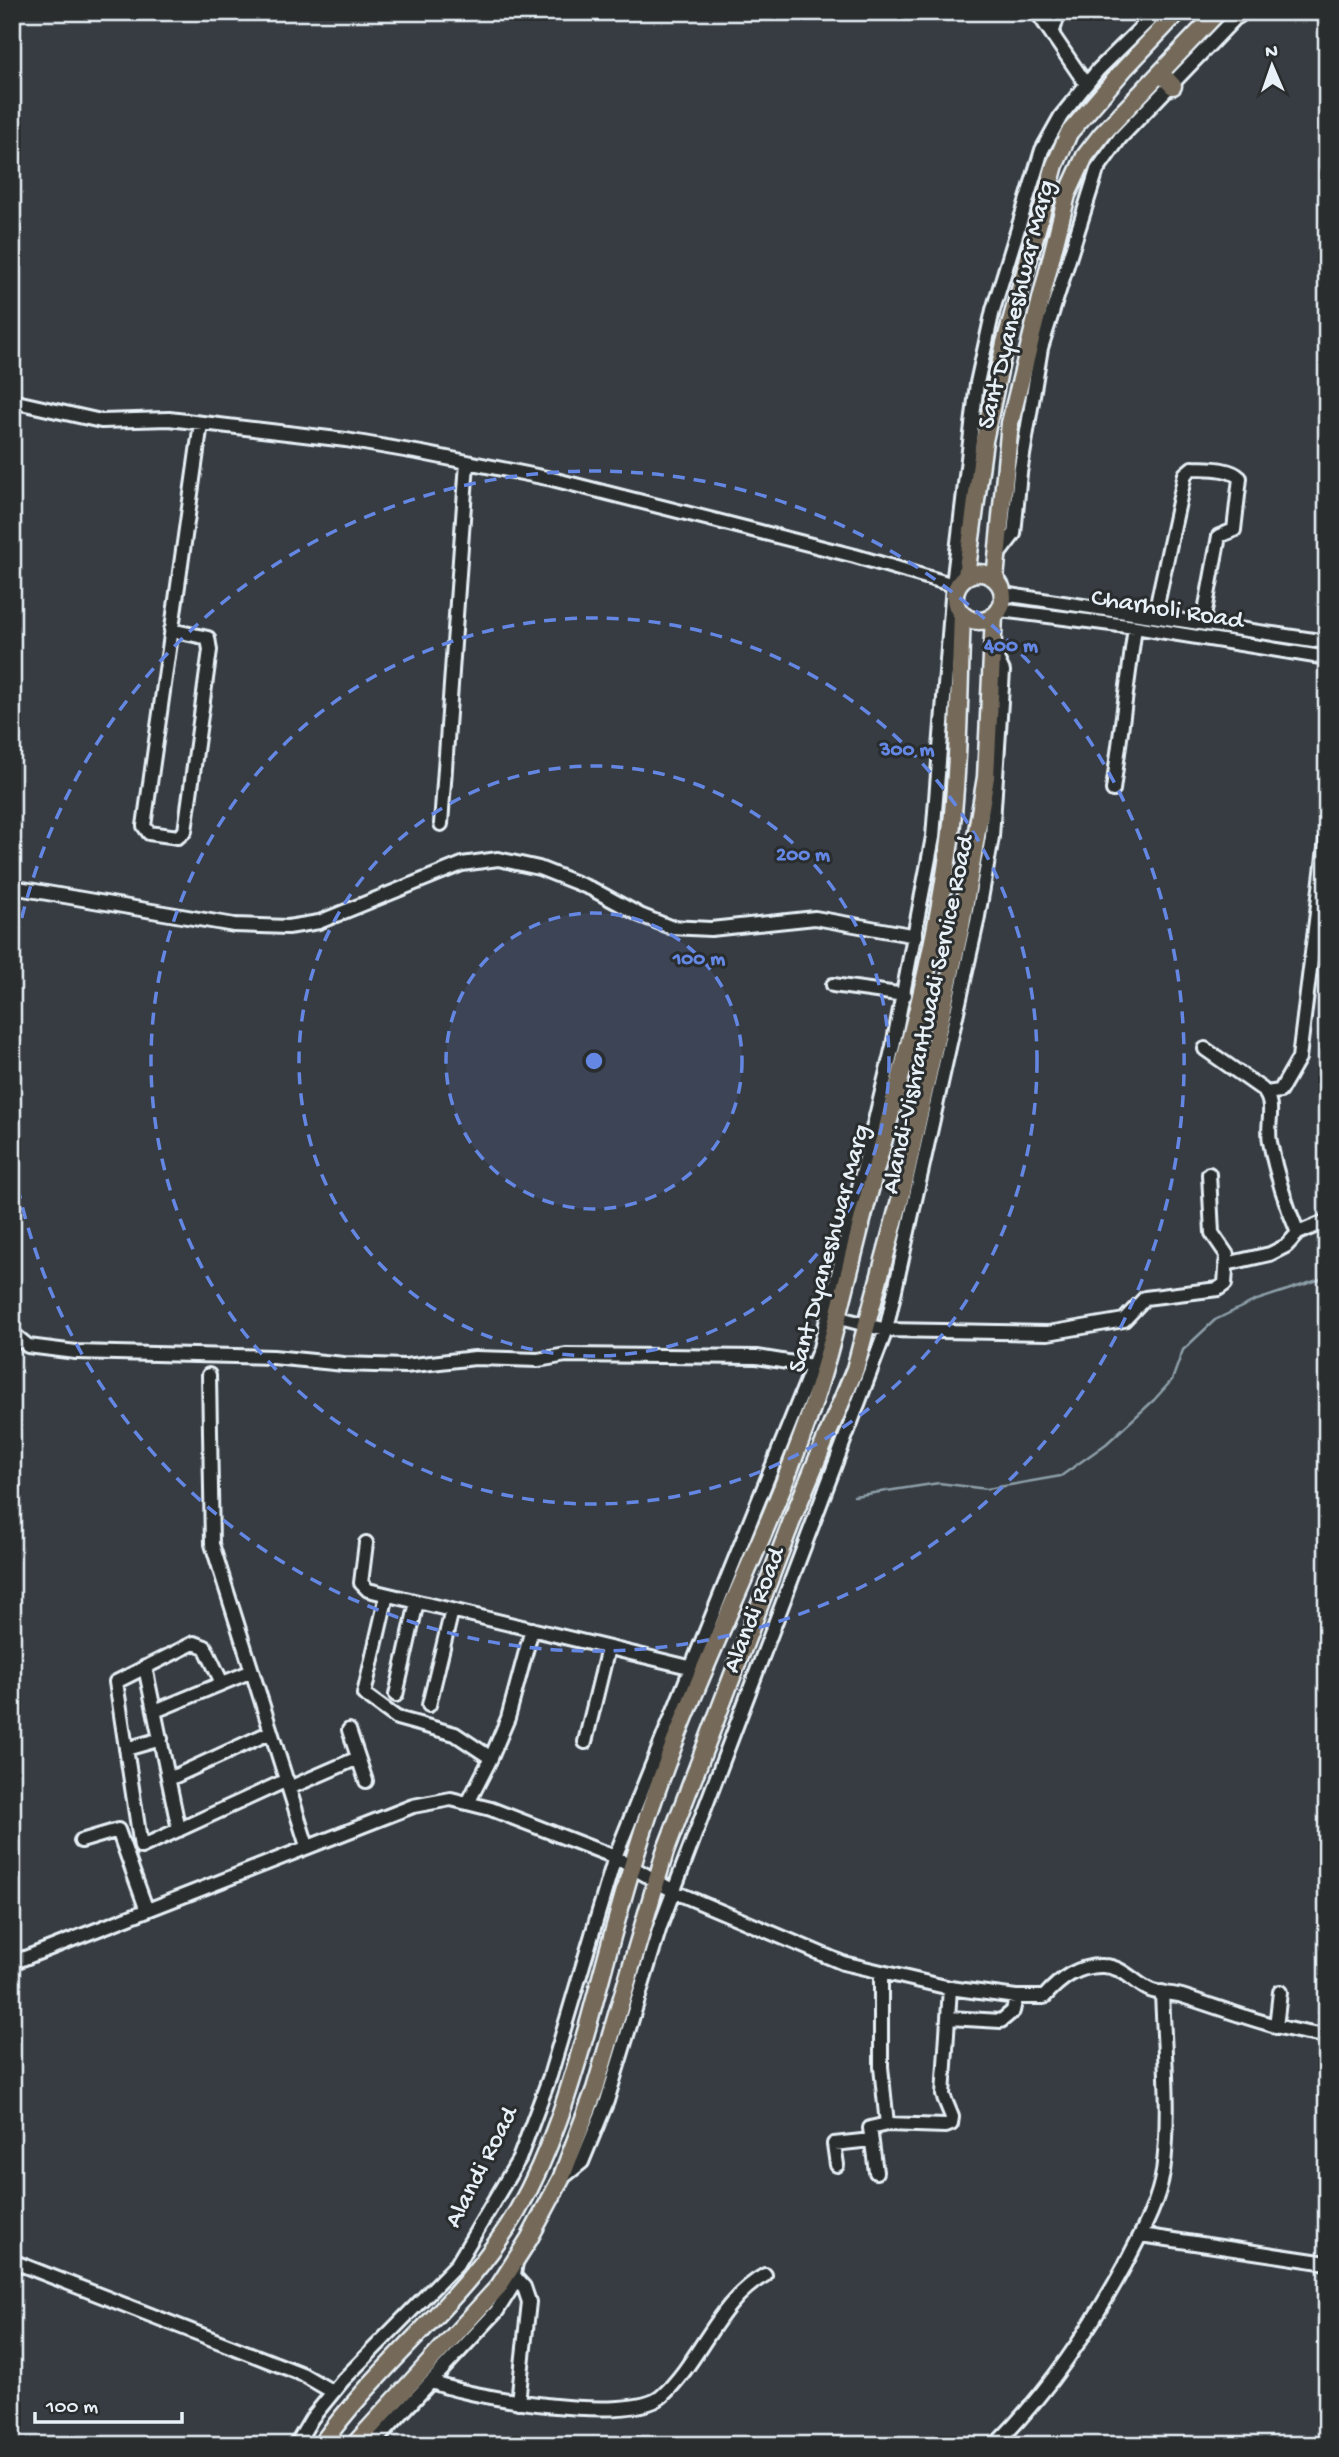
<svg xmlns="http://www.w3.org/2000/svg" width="1339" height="2457" viewBox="0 0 1339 2457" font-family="'Gochi Hand',sans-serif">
<rect width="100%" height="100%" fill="#373c42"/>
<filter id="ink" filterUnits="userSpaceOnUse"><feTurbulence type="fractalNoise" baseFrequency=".0143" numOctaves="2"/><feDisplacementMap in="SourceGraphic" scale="14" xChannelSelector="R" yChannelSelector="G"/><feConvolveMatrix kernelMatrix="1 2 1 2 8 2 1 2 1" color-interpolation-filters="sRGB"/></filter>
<g filter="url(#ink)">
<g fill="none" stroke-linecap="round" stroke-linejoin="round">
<path stroke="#8d9fa9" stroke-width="2.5" d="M854 1496 939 1483 987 1489 1061 1476 1106 1444 1154 1400 1172 1380 1183 1350 1215 1320 1254 1301 1327 1277"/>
<defs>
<path id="minor" d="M1037 12 1086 84
M1052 34 1059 12
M12 401 101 421 169 419 346 440 422 453 552 479 855 556 957 586
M998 555 1014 534 1020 473 1041 348 1097 170 1120 138 1241 12
M1003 594 1327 642
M1000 610 1135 627 1327 658
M1155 614 1185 474 1192 468C1207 469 1229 467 1240 478L1234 530 1219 536 1203 622
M171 630 208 638 210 650 185 831 178 837 149 833 144 826 201 423
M1113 790 1135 627
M441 824 467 463
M12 887 234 925 288 927 319 922 462 864 498 859 539 868 592 889 640 915 670 927 711 929 815 918 916 936
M833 985 905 995
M1205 1049 1262 1089C1277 1104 1266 1123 1270 1142 1276 1174 1285 1203 1298 1233
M1266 1093 1280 1091 1299 1058 1327 832
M1226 1264 1270 1254 1286 1246 1298 1233 1327 1221
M832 1316 886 1330 1048 1333 1124 1320 1145 1298 1218 1289 1225 1284 1227 1255 1212 1233 1209 1174
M12 1333 28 1346 76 1352 273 1357 344 1364 405 1366 475 1358 538 1360 566 1355 757 1357 812 1366
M209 1375 212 1544 307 1846
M366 1543 361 1583 368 1590 689 1667
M387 1595 364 1694 397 1718 455 1734 491 1758 469 1801
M145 1667 179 1830
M222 1683 205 1647 194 1643 116 1682 141 1847 287 1780
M396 1695 417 1602
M429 1705 452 1610
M155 1711 252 1671
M349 1730 366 1781
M585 1742 608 1648
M126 1749 161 1739
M491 1758 508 1718 532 1629
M169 1779 271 1732
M289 1788 358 1758
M81 1841 118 1830 146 1908
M12 1963 413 1806 451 1799 491 1809 615 1857 675 1892 843 1963 950 1988 1016 1997H1044C1060 1979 1078 1965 1103 1966 1123 1966 1134 1983 1150 1990 1159 1994 1172 1993 1182 1996 1230 2011 1276 2030 1327 2036
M881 1974V2067L887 2124 946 2126 951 2124 952 2117 943 2095 950 1988
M949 2018 1001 2021 1013 2011 1016 1997
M1276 2027 1280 1992
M837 2165 834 2144 871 2140
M876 2172 870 2128 887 2124
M561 2179 582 2162 607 2101 660 1927 886 1330 977 922 992 837 1003 671 993 650
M1141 2235 1327 2263
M12 2261 302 2374 333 2392
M515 2277 524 2287 529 2302 518 2402
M432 2382C470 2398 632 2424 662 2396 702 2359 717 2302 765 2275
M296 2445 312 2418 343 2380 457 2264 519 2159 550 2076 615 1857 820 1348 893 1046 933 837 953 585 977 383 993 310 1042 150 1061 116 1098 70 1157 12
M372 2445 497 2311 512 2287 516 2262
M995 2445C1049 2391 1089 2331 1125 2265 1140 2235 1158 2205 1163 2172 1171 2113 1164 2051 1162 1992"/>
<path id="major" d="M1235 12 1238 15
M1161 73 1173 86
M955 597a24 24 0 1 1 48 0a24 24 0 1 1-48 0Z
M966 576 984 441 1005 343 1055 165 1069 133 1125 68 1178 12
M995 579 1010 423 1067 195 1085 156 1102 134 1218 12
M321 2445C381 2361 466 2300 518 2210 551 2152 570 2088 588 2025 610 1945 630 1865 658 1787 702 1663 764 1544 808 1420 834 1344 849 1267 870 1190 902 1073 936 954 951 833 959 761 959 687 962 615
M354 2445 499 2286 529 2239 561 2179 595 2089 665 1852 796 1510 855 1369 901 1196 961 926 986 777 994 616"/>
</defs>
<use href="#minor" stroke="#e8f1f8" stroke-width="18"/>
<use href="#major" stroke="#e8f1f8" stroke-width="21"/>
<use href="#minor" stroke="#2a2d2e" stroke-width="12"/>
<use href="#major" stroke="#746a5a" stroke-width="16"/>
</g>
</g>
<circle cx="594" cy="1061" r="148" fill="#6487e3" fill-opacity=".12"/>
<g fill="none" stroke="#6487e3" stroke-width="3.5" stroke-dasharray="12 9">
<circle cx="594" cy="1061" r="148"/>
<circle cx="594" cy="1061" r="295"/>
<circle cx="594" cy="1061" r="443"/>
<path d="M13 959A590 590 0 1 1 13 1163"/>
</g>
<g text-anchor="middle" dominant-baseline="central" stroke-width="6" stroke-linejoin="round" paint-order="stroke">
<g font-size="26" fill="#e8f1f8" stroke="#2a2d2e">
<text transform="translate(1018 305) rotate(-76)">Sant Dyaneshwar Marg</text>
<text transform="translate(1167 611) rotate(9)">Charholi Road</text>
<text transform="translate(930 1015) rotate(-78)">Alandi-Vishrantwadi Service Road</text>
<text transform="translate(831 1249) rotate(-75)">Sant Dyaneshwar Marg</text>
<text transform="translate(756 1611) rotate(-69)">Alandi Road</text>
<text transform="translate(483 2168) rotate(-63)">Alandi Road</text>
</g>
</g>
<circle cx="594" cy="1061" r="10" fill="#6487e3" stroke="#2a2d2e" stroke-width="3.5"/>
<g font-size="21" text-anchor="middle" font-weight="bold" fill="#6487e3" stroke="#2a2d2e" stroke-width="6" stroke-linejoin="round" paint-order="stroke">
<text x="1011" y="651">400 m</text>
<text x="907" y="755">300 m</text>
<text x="803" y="860">200 m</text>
<text x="699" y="964">100 m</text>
</g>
<rect width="1339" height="2457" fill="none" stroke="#2a2d2e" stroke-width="42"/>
<rect x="21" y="21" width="1297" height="2415" fill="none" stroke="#e8f1f8" stroke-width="2.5" filter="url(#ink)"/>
<g transform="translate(1272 66) rotate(358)" stroke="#2a2d2e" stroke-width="5" paint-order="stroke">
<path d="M0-5L12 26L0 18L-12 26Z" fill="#e8f1f8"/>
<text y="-10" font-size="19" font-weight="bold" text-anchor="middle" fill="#e8f1f8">N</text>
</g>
<path d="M35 2412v10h147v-10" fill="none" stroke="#e8f1f8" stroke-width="3.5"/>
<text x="46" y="2412" font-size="21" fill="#e8f1f8" stroke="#2a2d2e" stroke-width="5" paint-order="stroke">100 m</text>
</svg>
